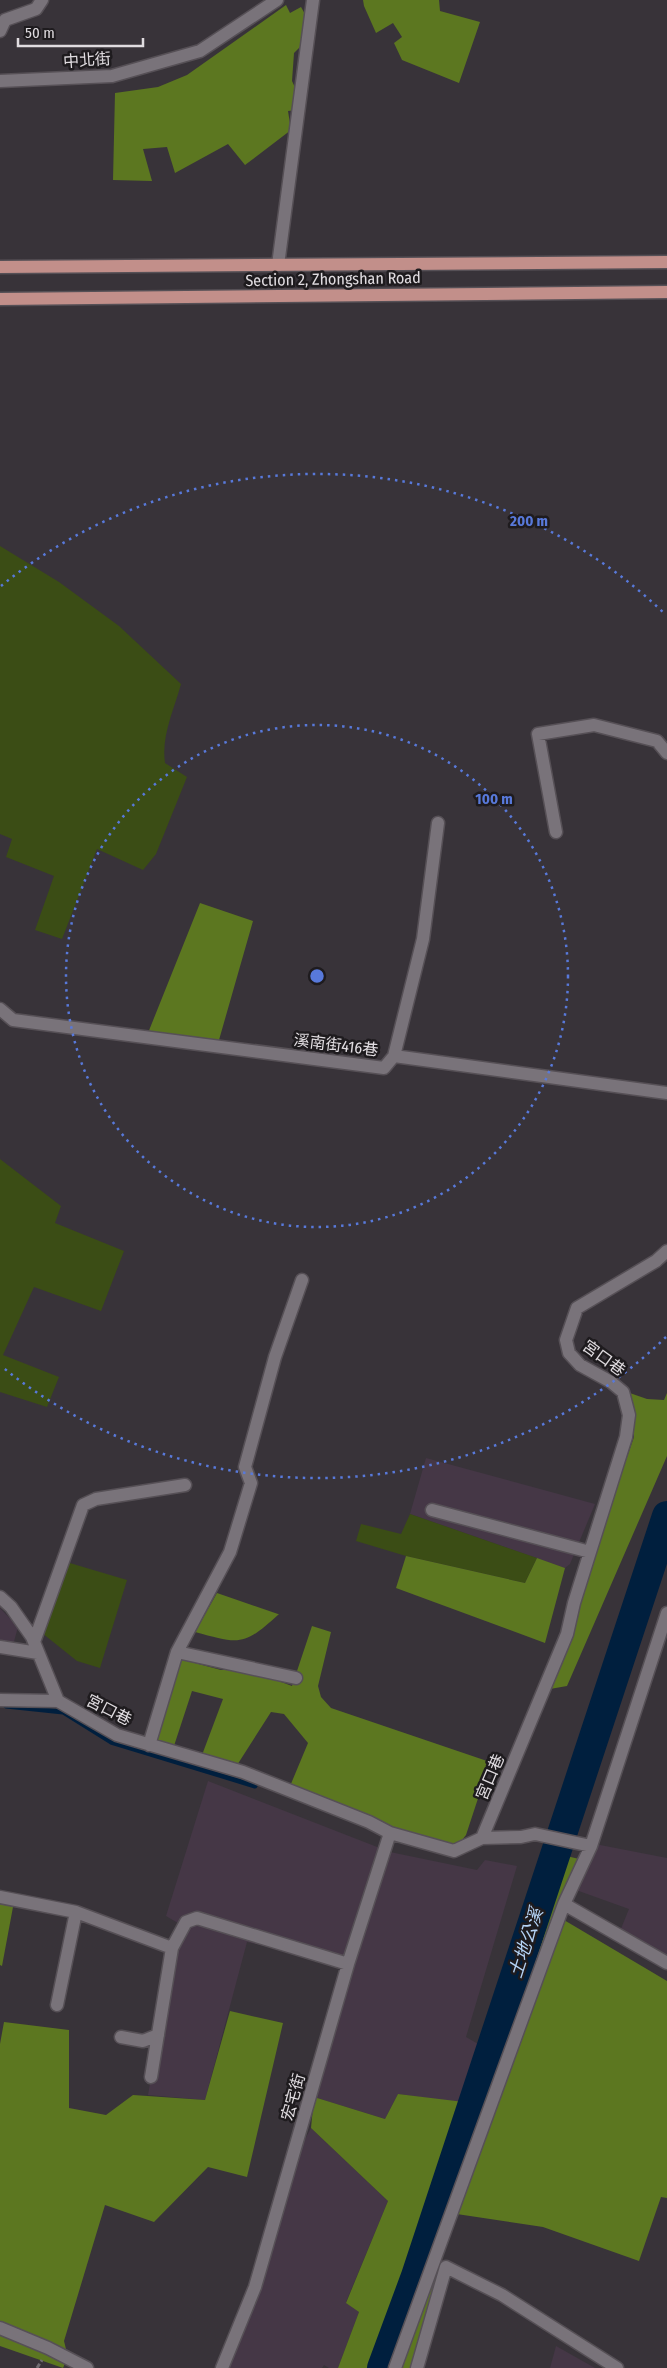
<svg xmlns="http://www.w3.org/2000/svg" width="667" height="2368" viewBox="0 0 667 2368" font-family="'Fira Sans Condensed','Noto Sans TC',sans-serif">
<rect width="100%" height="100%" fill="#383339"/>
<path fill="#453746" d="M426 1458 595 1504 570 1564 565 1568 410 1514Z
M0 1608 18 1627 10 1656 0 1654Z
M208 1781 390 1852 477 1870 485 1860 517 1866 466 2037 485 2048 464 2103 398 2094 385 2119 314 2097 346 1964 247 1942 205 2100 148 2095 178 1923 166 1916Z
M595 1844 667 1858V1964L618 1936 629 1909 576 1890Z
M311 2128 388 2201 346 2302 359 2312 338 2368H329L324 2365 322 2368H224L294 2160Z
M556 2346 595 2368H550Z"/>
<path fill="#3b4d15" d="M0 546 59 582 119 626 181 684C174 710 161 736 165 763L187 777 156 854 143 870 97 849 62 939 35 930 54 876 6 857 12 839 0 834Z
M0 1159 61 1206 55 1223 124 1251 101 1311 34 1287 3 1355 59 1377 47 1407 0 1392Z
M410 1514 537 1558 525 1583 406 1556 356 1541 361 1524 401 1534Z
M63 1561 127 1580 100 1668 77 1661 37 1629Z"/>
<path fill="#5c7720" d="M363 0H439L440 11 480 22 459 83 402 60 394 43 402 37 393 23 376 33 364 6Z
M286 5 290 13 301 7 315 32 294 53 292 81 305 109 288 111 291 130 245 165 228 144 175 173 167 147 143 149 152 181 113 180 115 93 158 87 187 75Z
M200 903 253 921 217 1047 146 1038Z
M624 1391 647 1399 664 1400 667 1393V1456L567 1686 550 1689 560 1649 634 1437V1419Z
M406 1556 525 1583 537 1558 565 1568 545 1643 396 1588Z
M217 1593 278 1614H279C243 1647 240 1644 195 1632Z
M312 1626 331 1632 318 1686 321 1697 331 1708 490 1762 466 1835 458 1845 450 1848 288 1791 308 1743 284 1714 271 1712 232 1773 199 1763 223 1699 192 1691 171 1755 155 1749 163 1691 180 1659 221 1670 246 1669 292 1686Z
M562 1855 588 1861 564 1920 667 1981V2198L661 2197 639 2261 543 2227 450 2213 431 2267 440 2293 414 2368H338L359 2312 346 2303 388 2201 311 2128 314 2097 385 2119 398 2094 464 2102Z
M0 1903 13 1907 2 1966 0 1965Z
M230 2011 283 2023 247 2177 208 2167 154 2222 105 2205 64 2341 68 2357 63 2368 0 2346V2044L4 2022 69 2030V2108L106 2115 133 2095 205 2100Z"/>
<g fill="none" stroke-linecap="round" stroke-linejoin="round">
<path stroke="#001f3e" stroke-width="5" d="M6 1706 63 1712 111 1742 255 1786"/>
<path stroke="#001f3e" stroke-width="30" d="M382 2368 416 2276 667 1516"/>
<defs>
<path id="minor" d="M0 31 5 20 36 9 42 0
M0 81 112 76 200 51 277 0
M278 265 313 0
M556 832 538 734 594 725 657 741 667 753
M0 1009 13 1020 384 1068 394 1056 667 1093
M394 1056 423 939 438 823
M432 1510 590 1552
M0 1597 11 1607 32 1637 58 1701 117 1735 243 1772 369 1822 390 1833 454 1851 482 1838 567 1634 574 1603 626 1437 629 1415 623 1392 611 1382 580 1365 569 1353 566 1340 577 1308 656 1261 667 1251
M34 1642 83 1505 96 1499 185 1485
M0 1647 38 1653
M177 1652 296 1678
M0 1700 58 1701
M149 1745 177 1652 230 1552 251 1483 245 1467 275 1357 302 1280
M482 1838 521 1837 535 1834 591 1846
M0 1897 76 1912 172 1948
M564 1904 667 1963
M57 2005 76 1912
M121 2037 143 2041 158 2035
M151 2077 172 1948 186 1922 197 1918 348 1964
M0 2328 48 2348 87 2368
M222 2368 255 2287 348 1964 390 1833
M395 2368 564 1904 591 1846 667 1613
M417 2368 446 2267 502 2295 617 2368"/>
<path id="major" d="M0 267 667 262
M0 299 667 292"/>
</defs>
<use href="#minor" stroke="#565056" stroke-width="15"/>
<use href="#major" stroke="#565056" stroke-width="15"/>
<path stroke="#716d72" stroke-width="3" stroke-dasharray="5 2.5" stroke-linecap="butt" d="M37 2368 42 2360"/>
<use href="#minor" stroke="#79737a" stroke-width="12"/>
<use href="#major" stroke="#c28f8a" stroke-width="12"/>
</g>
<g fill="none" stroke="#5879da" stroke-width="2.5" stroke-dasharray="2.5 5">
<circle cx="317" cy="976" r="251"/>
<path d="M666 1337A502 502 0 0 1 1 1366M1 586A502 502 0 0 1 666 615"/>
</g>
<g text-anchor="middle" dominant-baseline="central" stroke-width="5" stroke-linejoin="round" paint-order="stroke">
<g font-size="16" fill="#e0dce0" stroke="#1e1b1e">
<text transform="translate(87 60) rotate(-4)">中北街</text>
<text transform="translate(333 279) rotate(-1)">Section 2, Zhongshan Road</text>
<text transform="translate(336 1045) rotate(7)">溪南街416巷</text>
<text transform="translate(604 1358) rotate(36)">宮口巷</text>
<text transform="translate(109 1710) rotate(27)">宮口巷</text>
<text transform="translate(490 1777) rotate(-67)">宮口巷</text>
<text transform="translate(293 2097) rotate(-74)">宏宅街</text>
</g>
<g font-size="18" font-style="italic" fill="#b4d3f6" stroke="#1e1b1e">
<text transform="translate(526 1943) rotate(-72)">土地公溪</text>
</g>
</g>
<circle cx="317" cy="976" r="8" fill="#5879da" stroke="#1e1b1e" stroke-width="2.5"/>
<g font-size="15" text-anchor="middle" font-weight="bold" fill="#5879da" stroke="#1e1b1e" stroke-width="5" stroke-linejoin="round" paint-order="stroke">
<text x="529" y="526">200 m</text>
<text x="494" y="804">100 m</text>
</g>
<path d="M18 38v8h125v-8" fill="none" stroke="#e0dce0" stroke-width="2.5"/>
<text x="25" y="38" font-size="15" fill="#e0dce0" stroke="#1e1b1e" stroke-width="4" paint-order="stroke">50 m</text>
</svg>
